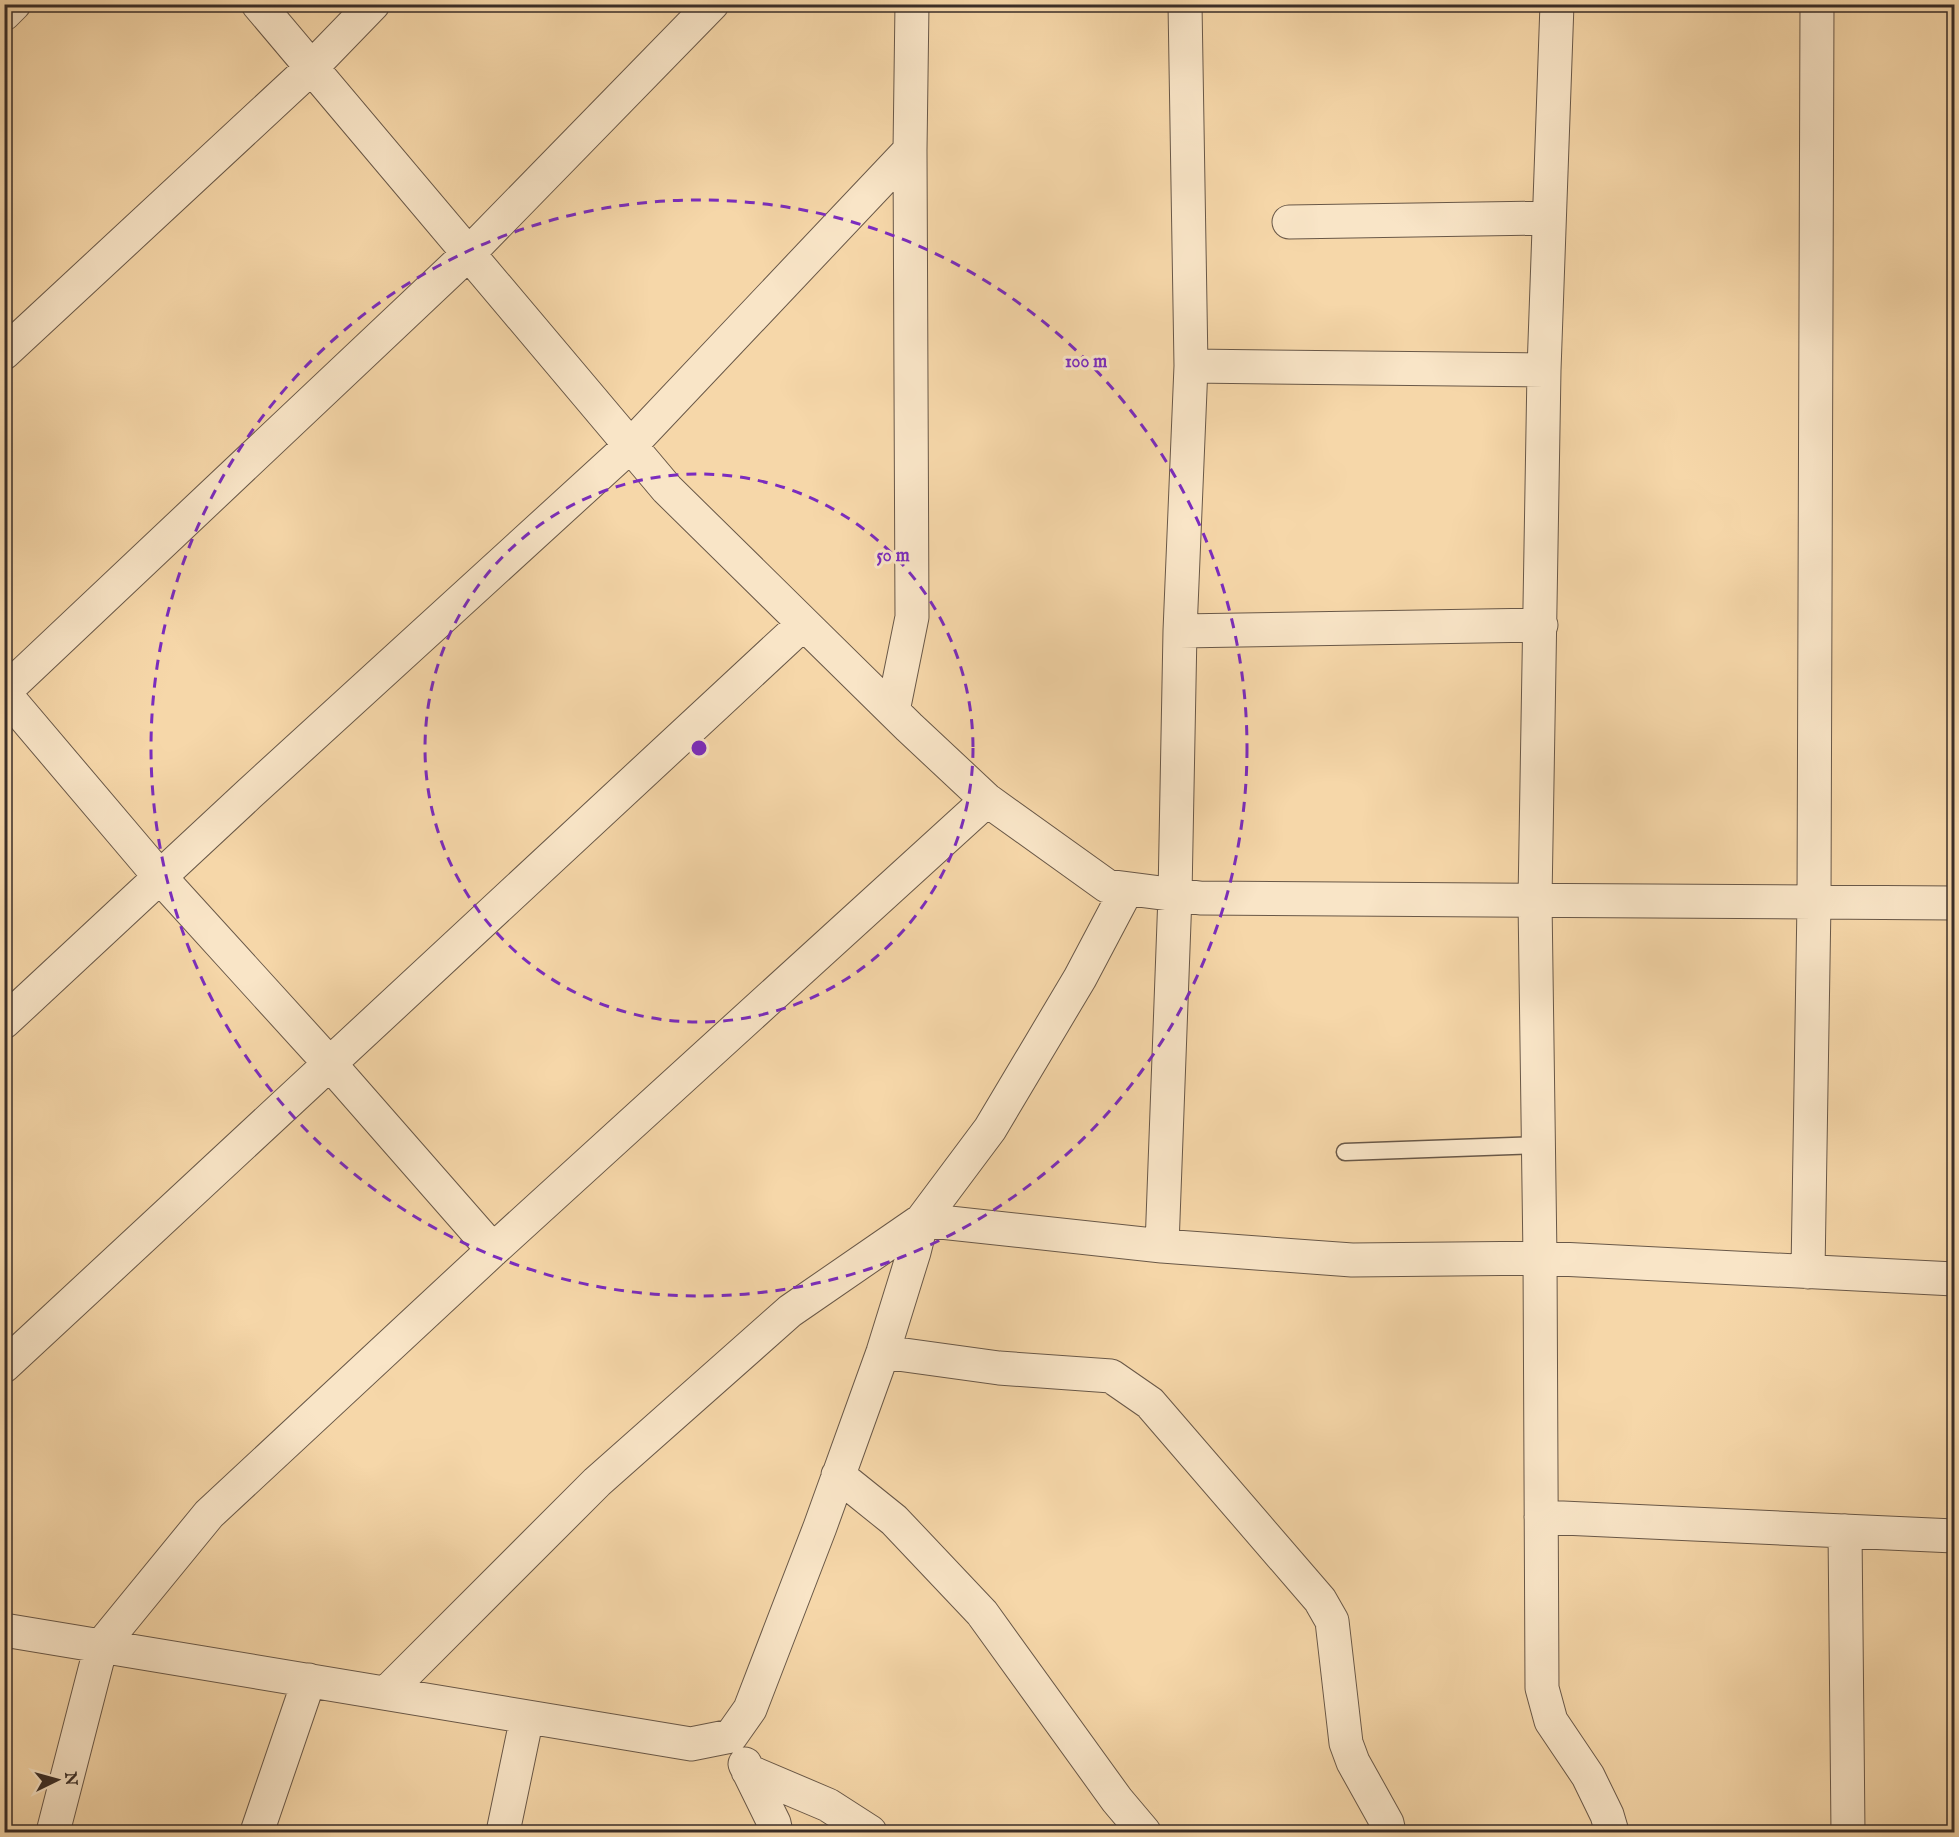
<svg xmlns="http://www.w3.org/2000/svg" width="1959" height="1837" viewBox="0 0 1959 1837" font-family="'IM FELL English',serif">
<rect width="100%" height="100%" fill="#f6d7a9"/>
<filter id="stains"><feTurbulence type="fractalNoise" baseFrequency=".00333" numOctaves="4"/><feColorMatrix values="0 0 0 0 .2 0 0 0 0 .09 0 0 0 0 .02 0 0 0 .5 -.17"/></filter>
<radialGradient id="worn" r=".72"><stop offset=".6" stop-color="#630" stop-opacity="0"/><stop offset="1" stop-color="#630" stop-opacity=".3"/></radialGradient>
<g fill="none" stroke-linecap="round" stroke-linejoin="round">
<defs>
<path id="service" d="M1345 1152 1538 1145"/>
<path id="minor" d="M258 4 667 489 909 727 987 800 1107 886 1200 898 1954 903
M1557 4 1544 370 1535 900 1540 1258 1542 1688 1551 1721 1588 1776 1607 1815 1612 1832
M4 14 14 4
M1289 222 1549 218
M4 353 311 68 373 4
M1191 366 1544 370
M1180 631 1541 625
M4 692 468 254 712 4
M4 693 160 877 330 1064 493 1250
M893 711 912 617 910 150 912 4
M4 1022 249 794 630 446 910 150
M922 1220 1162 1246 1352 1260 1540 1258 1954 1279
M1162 1246 1175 895 1180 631 1191 366 1185 4
M1808 1272 1814 902 1817 4
M883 1352 999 1368 1111 1376 1150 1403 1320 1600 1332 1621 1346 1743 1353 1762 1387 1823 1389 1832
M4 1366 803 624
M838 1475 894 1520 982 1613 1117 1800 1144 1832
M1541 1517 1954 1536
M1845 1531 1848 1832
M4 1630 691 1744 731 1736 750 1709 820 1527 883 1352 914 1252 922 1220
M386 1693 597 1482 790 1311 922 1220 990 1129 1080 978 1127 889
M745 1764 774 1823 776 1832
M748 1771 828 1805 870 1832
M53 1832 101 1646 209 1514 493 1250 987 800
M257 1832 309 1680
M503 1832 527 1717"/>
</defs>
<use href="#service" stroke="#695848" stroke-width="19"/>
<use href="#minor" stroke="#695848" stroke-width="35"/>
<use href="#service" stroke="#f9e5c7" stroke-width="16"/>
<use href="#minor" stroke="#f9e5c7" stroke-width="33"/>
</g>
<g fill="none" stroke="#7b2cbf" stroke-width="3" stroke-dasharray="10 8">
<circle cx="699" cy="748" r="274"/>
<circle cx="699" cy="748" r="548"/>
</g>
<circle cx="699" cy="748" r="9" fill="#7b2cbf" stroke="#f9e5c7" stroke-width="3"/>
<g font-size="18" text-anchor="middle" font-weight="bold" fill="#7b2cbf" stroke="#f9e5c7" stroke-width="6" stroke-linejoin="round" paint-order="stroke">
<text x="1086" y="367">100 m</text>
<text x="893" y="561">50 m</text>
</g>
<rect width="1959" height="1837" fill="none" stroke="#f6d7a9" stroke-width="24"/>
<rect x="6" y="6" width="1947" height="1825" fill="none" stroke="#3a2e28" stroke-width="3"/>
<rect x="12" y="12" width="1935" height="1813" fill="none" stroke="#3a2e28" stroke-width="1.5"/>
<g transform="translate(57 1780) rotate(85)" stroke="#f9e5c7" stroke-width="4.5" paint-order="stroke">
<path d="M0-4.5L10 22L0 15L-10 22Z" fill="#3a2e28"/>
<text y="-9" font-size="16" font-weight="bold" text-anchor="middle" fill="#3a2e28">N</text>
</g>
<rect width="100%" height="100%" filter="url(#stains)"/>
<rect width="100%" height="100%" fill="url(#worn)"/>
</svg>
